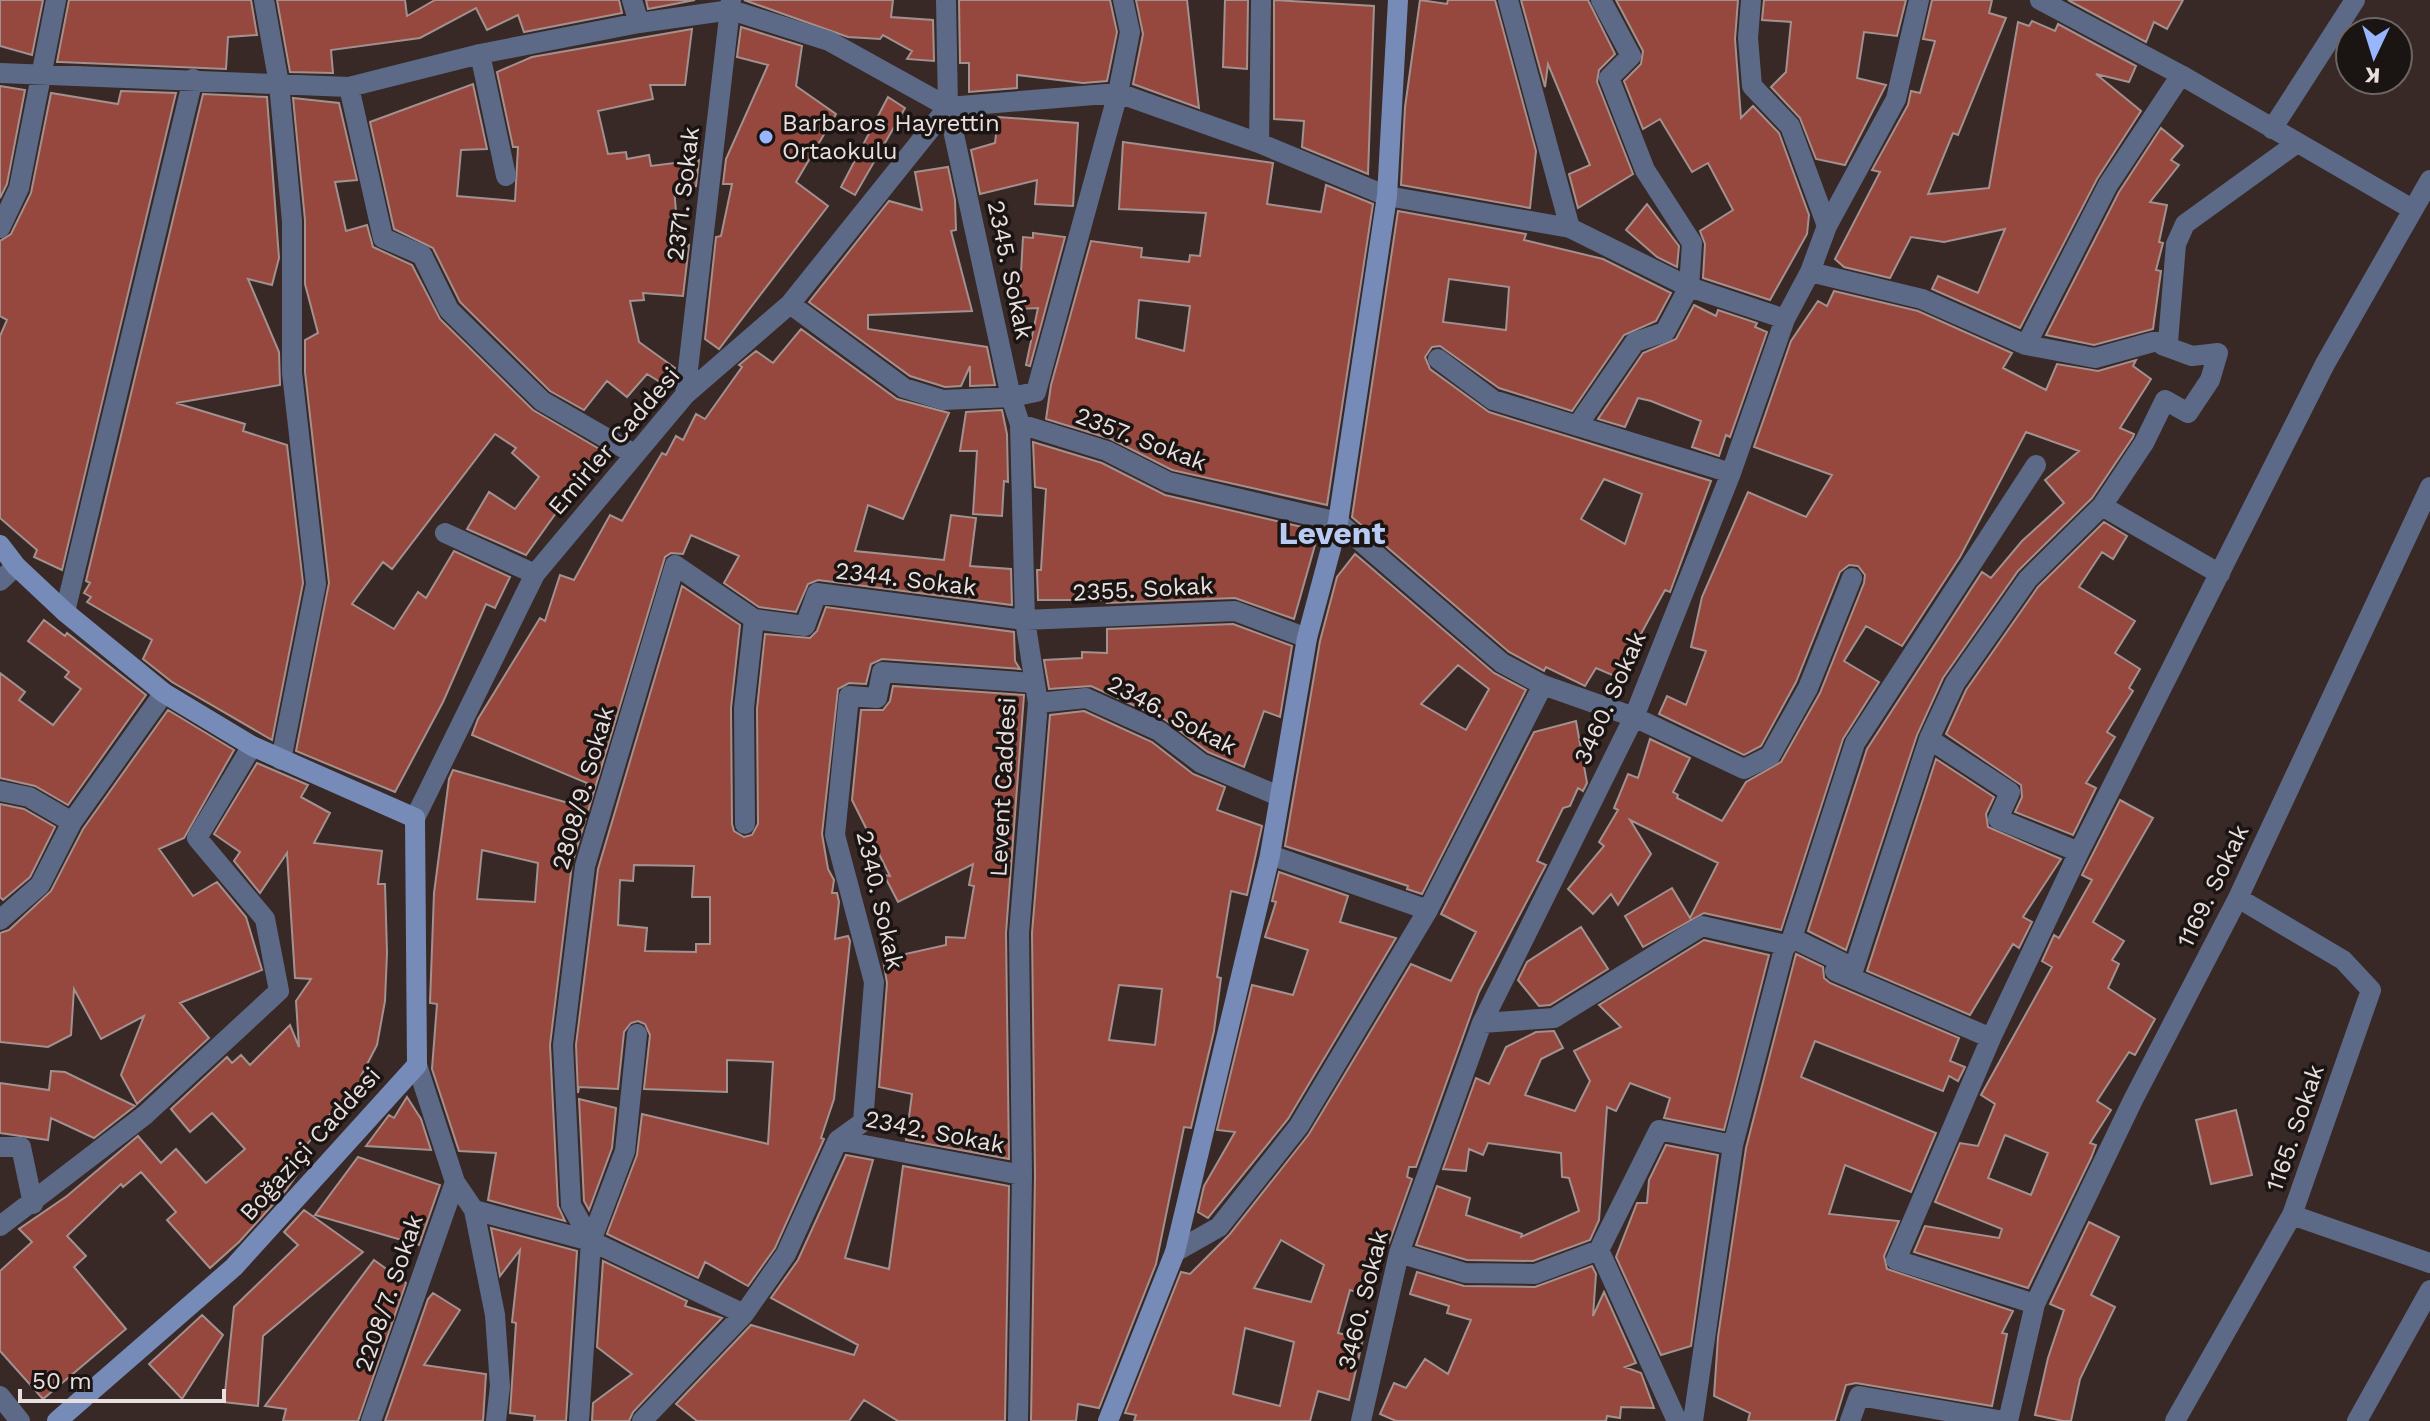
<svg xmlns="http://www.w3.org/2000/svg" width="2430" height="1421" viewBox="0 0 2430 1421" font-family="'Work Sans',sans-serif">
<rect width="100%" height="100%" fill="#382927"/>
<path fill="#96473e" stroke="#a3918f" stroke-width="2" fill-rule="evenodd" d="M0 0H43L32 55 0 46Z
M69 0H251L257 35 228 37 226 69 60 62H57Z
M277 0H405L407 16 435 0H619L622 13 524 32 518 15 487 30 476 8 420 38 331 50 333 73 290 72Z
M646 0H695L648 9Z
M744 0H893L891 17 933 20 934 61 907 59 912 51 883 35 880 39 848 37Z
M959 0H1110L1117 32 1107 81 1083 83 1017 75V88L969 92V63H960Z
M1136 0H1187L1199 108 1133 84 1143 34Z
M1225 0H1248L1247 69 1223 67Z
M1274 0 1374 6 1368 174 1302 147 1304 121 1274 119Z
M1420 0 1447 4 1448 0H1495L1536 151 1530 208 1401 185 1405 107Z
M1521 0H1588L1615 54 1599 70 1597 82 1633 174 1578 208 1569 174 1590 165 1548 64 1545 87Z
M1616 0H1738L1735 39 1741 118 1753 106 1779 133 1809 215 1807 234 1770 300 1703 278 1705 244 1700 231 1733 210 1708 163 1692 172 1660 119 1643 129 1624 81 1641 64 1643 51Z
M1764 0H1906L1897 36 1864 32 1857 78 1886 85 1845 165 1816 159 1800 118 1771 87 1786 72 1791 22 1762 20Z
M1932 0H1992L1989 13 2006 18 1958 135 1953 133 1928 194 1989 188 2018 22 2029 26 2032 21 2055 31 2058 24 2136 66 2129 82 2096 74 2141 111 2097 179 2020 328 1932 289 1938 276 1978 293 2005 229 1944 242 1911 237 1890 278 1844 267 1835 259 1880 172 1872 170 1908 105 1911 91 1920 93 1935 41 1923 39Z
M2068 0H2183L2167 29 2154 22 2146 42Z
M741 27 802 46 796 86 836 114 796 182 828 206 719 349 705 339 716 237 721 236 732 184H723L726 159 768 65 737 57Z
M692 29 685 85H650L653 99 598 111 608 154 626 152 627 159 649 155 651 166 699 160 696 186 674 188 679 247 689 245 683 296 643 293 644 300 630 301 639 342 675 368 665 385 647 374 627 397 607 381 584 410 550 391 460 302 433 248 394 229 370 122 473 84 487 149 461 150 457 196 515 201 518 147H513L497 72 532 57Z
M0 86 25 90 7 184 0 198Z
M121 91 176 93 62 570 34 557 37 550 0 518V336L7 320 0 316V241L11 234 31 193 51 93 118 104Z
M203 94 267 97 279 258 272 285 248 279 279 352 280 385 176 403 245 424 243 431 287 445 303 583 272 740 172 682 143 659 152 640 87 602 91 597 84 593 90 583 86 581Z
M888 97 905 108 855 195 841 187Z
M293 98 339 103 357 180 335 182 346 231 367 225 373 247 412 265 440 319 533 410 601 450 526 555 467 529 489 492 515 509 539 477 512 453 516 448 495 434 392 569 383 562 352 604 394 629 418 592 426 598 454 551 510 577 495 608 486 604 443 702 395 792 296 751 329 583 305 372V340L318 333 305 284V220Z
M998 117 1078 123 1073 206 1035 204 1037 180 980 194 971 150 995 143Z
M2161 128 2183 146 2171 160 2179 165 2150 202 2167 205 2159 242 2163 243 2156 270 2161 271 2153 329 2094 345 2046 335 2119 192Z
M1123 142 1273 163 1267 204 1321 212 1326 185 1373 204 1327 505 1172 470 1111 439 1046 419 1051 385 1091 241 1142 248 1141 257 1189 262 1190 255 1200 256 1206 213 1119 209ZM1139 300 1190 306 1184 351 1136 338Z
M948 167 955 200 956 230 951 231 972 311 868 315V329L987 347 995 385 970 386V366L961 386 945 387 910 376 809 302 889 201 922 210 915 172Z
M1647 204 1679 246 1677 267 1657 257 1626 230Z
M1398 211 1526 234 1524 240 1603 259 1671 293 1656 321 1624 335 1572 411 1499 388 1440 346 1432 347 1425 357 1430 369 1489 412 1711 481 1670 592 1665 590 1631 652 1636 654 1624 680 1596 668 1585 686 1546 667 1544 671 1509 652 1352 517ZM1449 279 1509 287 1506 330 1443 322ZM1604 479 1642 494 1625 544 1581 519Z
M1033 233 1065 237 1030 366 1026 365 1038 308 1019 309 1023 237 1033 238Z
M1834 291 1918 311 2012 353 2003 368 2046 390 2057 364 2098 371 2136 360 2133 366 2151 379 2120 428 2134 434 2133 437 2092 498 2018 571 1943 678 1917 735 1846 950 1808 931 1867 749 1982 572 1991 578 2022 541 2064 503 2045 480 2079 451 2026 432 1960 557 1902 646 1866 626 1844 661 1879 682 1843 739 1781 930 1704 913 1643 947 1625 916 1672 888 1690 918 1718 863 1630 820 1651 854 1618 905 1611 894 1593 914 1568 889 1604 846 1599 842 1618 810 1614 808 1628 774 1638 778 1650 739 1690 758 1673 792 1678 795 1677 798 1722 821 1746 782 1781 762 1820 693 1864 583 1865 575 1858 566 1849 565 1840 572 1796 682 1761 746 1744 755 1659 714 1667 696 1686 705 1706 651 1691 647 1702 597 1748 492 1806 517 1832 475 1754 447 1791 341 1818 301 1827 306Z
M1694 305 1716 316 1718 310 1757 323 1755 327 1767 332 1730 437 1726 435 1719 456 1692 447 1701 421 1651 401 1638 398 1625 427 1598 419 1643 353 1676 339Z
M801 329 897 399 949 413 903 519 868 505 855 551 944 560 951 515 976 518 970 566 1011 569 1012 605 818 580 808 584 796 612 759 607 724 583 739 556 691 535 683 554 671 553 665 557 572 864 550 1045 558 1206 565 1221 488 1200 496 1153 459 1151 432 1069 437 1004 430 1003 434 893 449 779 453 770 579 806 587 783 472 735 478 719 540 618 545 621 560 575 574 580 610 515 622 521 662 453 666 455 676 436 683 440 696 414 705 419 742 367 739 365 756 351 773 363ZM482 850 538 863 535 902 477 899Z
M1002 410 1007 434 1008 482 1004 481 1002 516 973 514 977 451H960L966 412Z
M1033 442 1102 463 1165 495 1319 531 1294 619 1235 598 1107 603 1108 600H1038L1037 570H1041L1046 489 1035 487Z
M2104 522 2127 536 2113 559 2102 552 2079 587 2135 621 2115 653 2140 669 2129 688 2133 691 2107 732 2115 737 2086 783 2096 788 2073 835 2015 812 2022 797 2021 785 1946 734 1966 690 2038 587Z
M1355 554 1494 673 1526 690 1422 894 1407 889 1408 886 1285 846 1320 641 1337 577ZM1458 665 1489 689 1466 730 1421 704Z
M682 586 740 625 731 708 732 824 734 831 744 837 752 835 758 824 757 709 765 634 810 638 817 631 826 607 1014 632 1015 661 1020 669 882 659 871 664 866 684 849 683 838 689 822 834 828 869 834 880 832 893H837L839 902 835 939 848 936 850 941 834 1099 821 1138 824 1139 775 1248 748 1286 705 1262 698 1278 607 1234 637 1155 642 1114 768 1144 773 1062 727 1060V1092L644 1089 650 1035 645 1024 638 1021 631 1023 624 1032 618 1089 579 1087 578 1093 576 1045 598 869ZM634 865 694 866 692 897H710V944H696V952L645 951 647 928 618 925 620 880 633 881Z
M44 620 65 636 67 633 146 695 68 805 35 786 0 778V673L25 692 19 700 53 725 81 689 65 677 69 672 28 641Z
M1233 624 1292 646 1280 717 1264 711 1244 767 1208 752 1164 719 1091 686 1049 689 1044 660 1082 658V652L1107 653V629Z
M893 686 1024 695 1006 933 1009 1159 906 1140 912 1094 879 1087 887 983 883 959 946 945V937L965 938 974 886 969 885 973 864 898 902 884 875 890 876 852 800 861 710H883L890 701Z
M168 710 234 750 184 838 159 849 193 896 217 882 246 917 262 970 180 1003 209 1038 137 1104 121 1075 144 1016 101 1039 74 989 71 1035 48 1047 0 1042V933L9 930 51 891 83 829Z
M1084 711 1152 742 1193 774 1225 787 1217 810 1262 826 1247 895 1231 891 1217 977 1221 978 1214 1031 1191 1128 1184 1127 1156 1264 1099 1408 1078 1404 1076 1421H1031L1035 1175 1032 933 1050 715ZM1119 985 1162 989 1155 1045 1109 1040Z
M1576 721 1587 783 1583 791 1578 788 1570 806 1563 808 1537 861 1546 865 1479 992 1416 1167H1409L1407 1177 1412 1179 1389 1243 1382 1241 1363 1294 1350 1290 1338 1333 1363 1339 1349 1400 1318 1391 1310 1421H1134L1136 1415 1125 1413 1181 1272 1190 1274 1229 1235 1309 1134 1411 964 1451 981 1476 932 1441 914 1534 732ZM1281 1240 1324 1265 1311 1302 1254 1288ZM1245 1328 1294 1342 1280 1406 1233 1394Z
M1936 759 1994 797 1986 814 1988 827 2061 859 2023 917 2032 922 2019 948 2013 944 1970 1015 1867 971Z
M257 763 308 785 301 797 330 813 314 843 382 851 378 884H385L387 953 385 1001 377 1045 361 1076 366 1079 357 1096 344 1113 335 1108 305 1147 312 1153 286 1190 239 1242 210 1268 167 1220 176 1212 141 1172 123 1187 121 1184 67 1236 86 1256 74 1267 126 1329 43 1399 0 1351V1271L32 1242 19 1229 67 1196 138 1136 161 1163 176 1149 206 1183 245 1149 212 1113 190 1132 171 1109 227 1057 232 1063 241 1055 250 1065 290 1025 299 1047 296 1001 311 979 295 978 287 853 260 893 234 861 240 852 214 834Z
M2120 800 2153 818 2093 922 2124 941 2112 960 2119 964 2108 988 2155 1019 2135 1055 2129 1052 2097 1101 2111 1110 2090 1143 2096 1145 2091 1158 2028 1288 1914 1252 1925 1226 1999 1238 2002 1229 1935 1202 1960 1143 1978 1146 1995 1104 1981 1095 2052 967 2042 961 2054 935 2059 938 2092 880 2082 875ZM2005 1135 2048 1153 2031 1195 1988 1178Z
M0 804 24 809 55 827 30 877 3 900 0 897Z
M1279 872 1348 896 1340 922 1396 938 1288 1119 1208 1218 1198 1212 1204 1186 1235 1132 1217 1130 1252 985 1293 995 1308 950 1265 937 1276 902 1272 901Z
M1581 927 1608 969 1550 1005 1539 1006 1518 980 1527 962Z
M1704 940 1769 955 1724 1130 1664 1118 1670 1098 1630 1083 1616 1111 1607 1107 1599 1220 1590 1240 1533 1261 1467 1260 1416 1245 1437 1186 1470 1198 1466 1215 1522 1234 1521 1237 1579 1211 1569 1178 1562 1177 1561 1153 1488 1143 1483 1155 1469 1149 1466 1171 1443 1169 1476 1078 1489 1084 1506 1047 1536 1032 1554 1031 1563 1048 1541 1059 1525 1095 1575 1111 1590 1081 1574 1051 1621 1027 1599 1005Z
M1796 954 1823 967 1824 978 1830 983 1959 1038 1950 1061 1965 1067 1958 1081 1949 1076 1943 1091 1815 1041 1801 1077 1936 1133 1911 1192 1845 1165 1829 1214 1899 1221 1884 1256 1887 1269 2013 1311 2002 1333 2007 1334 1992 1406 1856 1383 1846 1385 1835 1421H1748L1750 1413 1714 1396 1718 1337 1746 1148Z
M51 1071 65 1072 135 1106 94 1138 51 1118 48 1140 0 1133V1083L49 1090Z
M407 1097 421 1119 431 1150 366 1146 389 1115 394 1118Z
M579 1099 616 1108 612 1148 589 1210 584 1201Z
M2236 1110 2252 1175 2211 1184 2196 1120Z
M1666 1145 1718 1155 1691 1346 1661 1355 1616 1257 1637 1203H1647L1649 1180Z
M846 1155 873 1160 845 1258 889 1269 903 1166 1009 1186 1005 1421H898L864 1400 849 1421H697L676 1404 751 1325 854 1355 858 1345 771 1298 798 1260Z
M358 1157 440 1185 419 1245 315 1215Z
M304 1210 363 1252 263 1336 258 1406 224 1402 234 1307 298 1245 284 1232Z
M2089 1222 2119 1237 2091 1295 2115 1307 2080 1379 2071 1421H2063L2035 1415 2048 1358 2064 1310 2050 1304Z
M491 1228 577 1251 566 1421H534L535 1416 510 1413 516 1323 512 1322 520 1250 500 1276Z
M374 1260 406 1283 358 1421H283L286 1409 265 1406Z
M603 1261 687 1301 685 1306 722 1318 633 1412 629 1421H592L593 1403 632 1374 597 1347Z
M1592 1266 1596 1274 1593 1316 1604 1292 1636 1363 1625 1367 1641 1373 1654 1408 1621 1407 1620 1418 1607 1416 1606 1421H1396L1380 1414 1394 1383 1406 1388 1425 1359 1448 1374 1471 1320 1447 1313 1449 1306 1410 1294 1417 1272 1464 1286 1535 1287Z
M433 1293 460 1310 424 1365 486 1374 483 1421H385L428 1299Z
M202 1315 223 1335 182 1399 149 1364Z"/>
<g fill="none" stroke-linecap="round" stroke-linejoin="round">
<path stroke="#5d6a87" stroke-width="20" d="M264 0 279 84 292 221V373L316 584 281 760
M632 0 639 23
M1508 0 1570 228
M1751 0 1748 38 1752 86 1790 126 1827 226
M2040 0 2181 75 2412 209
M480 54 506 176
M0 73 349 87 480 54 639 23 731 10 829 41 948 107 1118 93 1259 143 1387 196 1570 228 1689 287 1785 319
M349 87 383 238 422 255 449 310 542 401 634 454
M2272 129 2355 0
M1259 143 1261 0
M0 228 19 188 56 0
M1810 272 1922 299 2026 345 2095 358 2153 342H2168L2176 244 2185 224 2297 143
M790 304 904 388 943 400 1011 397 948 107 946 0
M2026 345 2108 185 2181 75
M1438 359 1493 400 1731 473
M685 395 731 0
M1020 424 1107 451 1168 482 1338 522 1502 663 1543 685 1634 717 1744 769 1770 756 1808 688 1852 578
M1577 426 1635 342 1665 332 1689 287 1692 243 1645 170 1609 78 1631 56 1601 0
M2102 506 2220 574
M445 533 535 574
M0 581 16 566
M65 612 193 79
M754 619 805 626 817 593 1025 620 1235 611 1307 638
M1038 703 1086 698 1159 731 1201 763 1279 796
M1929 739 2010 792 1998 819 2079 852
M0 791 29 797 72 822
M415 818 535 574 685 395 790 304 948 107
M1270 855 1428 910
M0 920 40 885 72 822 164 693
M1792 938 1854 968 1929 739 1955 683 2028 579 2102 506 2144 443 2165 400 2188 413 2210 380 2218 353 2192 356 2162 345
M1835 971 1991 1038
M1482 1023 1554 1018 1702 926 1786 945
M417 1065 455 1182 474 1210 495 1315 500 1386 496 1421
M838 1140 1022 1175
M0 1147H21L33 1204
M474 1210 591 1241 744 1314
M2292 1215 2430 1263
M0 1226 145 1115 279 991 265 919 197 838 252 746
M591 1241 625 1151 637 1034
M1599 1250 1659 1130 1733 1145
M1175 1252 1219 1227 1299 1126 1428 910 1543 685
M1399 1253 1465 1273 1535 1274 1599 1250 1677 1421
M2035 1304 1896 1260 1991 1038 2079 852 2325 364 2430 180
M0 1396 20 1421
M371 1421 455 1182
M579 1421 591 1241 571 1205 563 1045 585 866 675 565 754 619 744 708 745 824
M642 1421 744 1314 786 1254 838 1140 863 1122 874 982 835 835 849 696 877 698 882 672 1034 683
M1018 1421 1022 1175 1019 933 1038 703 1025 620 1020 424 1011 397 1036 392 1118 93 1130 32 1123 0
M1361 1421 1399 1253 1482 1023 1634 717 1731 473 1785 319 1810 272 1827 226 1896 99 1919 0
M1693 1421 1733 1145 1784 949 1792 938 1855 743 2036 465
M1850 1421 1859 1396 2004 1421
M2008 1421 2035 1304 2133 1100 2238 898 2430 487
M2175 1421 2292 1215 2371 990 2343 960 2238 898
M2357 1421 2430 1290"/>
<path stroke="#778bb9" stroke-width="20" d="M0 545 16 566 65 612 164 693 252 746 415 818 417 1065 234 1267 57 1421
M1108 1421 1175 1252 1270 855 1307 638 1338 522 1387 196 1398 0"/>
</g>
<circle fill="#97b6fd" stroke="#1a1413" stroke-width="3" cx="766" cy="137" r="8"/>
<g text-anchor="middle" dominant-baseline="central" stroke-width="7" stroke-linejoin="round" paint-order="stroke">
<g font-size="24" fill="#e9dfde" stroke="#1a1413" text-anchor="start">
<text x="782" y="123">Barbaros Hayrettin<tspan x="782" dy="28">Ortaokulu</tspan></text>
</g>
<g font-size="24" fill="#e9dfde" stroke="#1a1413">
<text transform="translate(683 194) rotate(-83)">2371. Sokak</text>
<text transform="translate(1010 270) rotate(78)">2345. Sokak</text>
<text transform="translate(1141 439) rotate(21)">2357. Sokak</text>
<text transform="translate(614 441) rotate(-49)">Emirler Caddesi</text>
<text transform="translate(906 579) rotate(7)">2344. Sokak</text>
<text transform="translate(1143 589) rotate(-3)">2355. Sokak</text>
<text transform="translate(1610 698) rotate(-66)">3460. Sokak</text>
<text transform="translate(1172 715) rotate(28)">2346. Sokak</text>
<text transform="translate(1003 787) rotate(-87)">Levent Caddesi</text>
<text transform="translate(583 788) rotate(-74)">2808/9. Sokak</text>
<text transform="translate(2213 886) rotate(-64)">1169. Sokak</text>
<text transform="translate(880 900) rotate(77)">2340. Sokak</text>
<text transform="translate(2295 1128) rotate(-71)">1165. Sokak</text>
<text transform="translate(935 1132) rotate(11)">2342. Sokak</text>
<text transform="translate(310 1144) rotate(-48)">Boğaziçi Caddesi</text>
<text transform="translate(389 1293) rotate(-71)">2208/7. Sokak</text>
<text transform="translate(1363 1300) rotate(-76)">3460. Sokak</text>
</g>
<g font-size="32" font-weight="bold" fill="#b9cbf3" stroke="#1a1413">
<text x="1332" y="533">Levent</text>
</g>
</g>
<g transform="translate(2374 56) rotate(184)"><circle r="38" fill="#1a1413" stroke="#6d6564" stroke-width="2"/>
<path d="M0-6L14 30L0 20L-14 30Z" fill="#97b6fd"/>
<text y="-12" font-size="22" font-weight="bold" text-anchor="middle" fill="#e9dfde">K</text>
</g>
<path d="M20 1389v12h204v-12" fill="none" stroke="#e9dfde" stroke-width="4"/>
<text x="32" y="1389" font-size="24" fill="#e9dfde" stroke="#1a1413" stroke-width="6" paint-order="stroke">50 m</text>
</svg>
